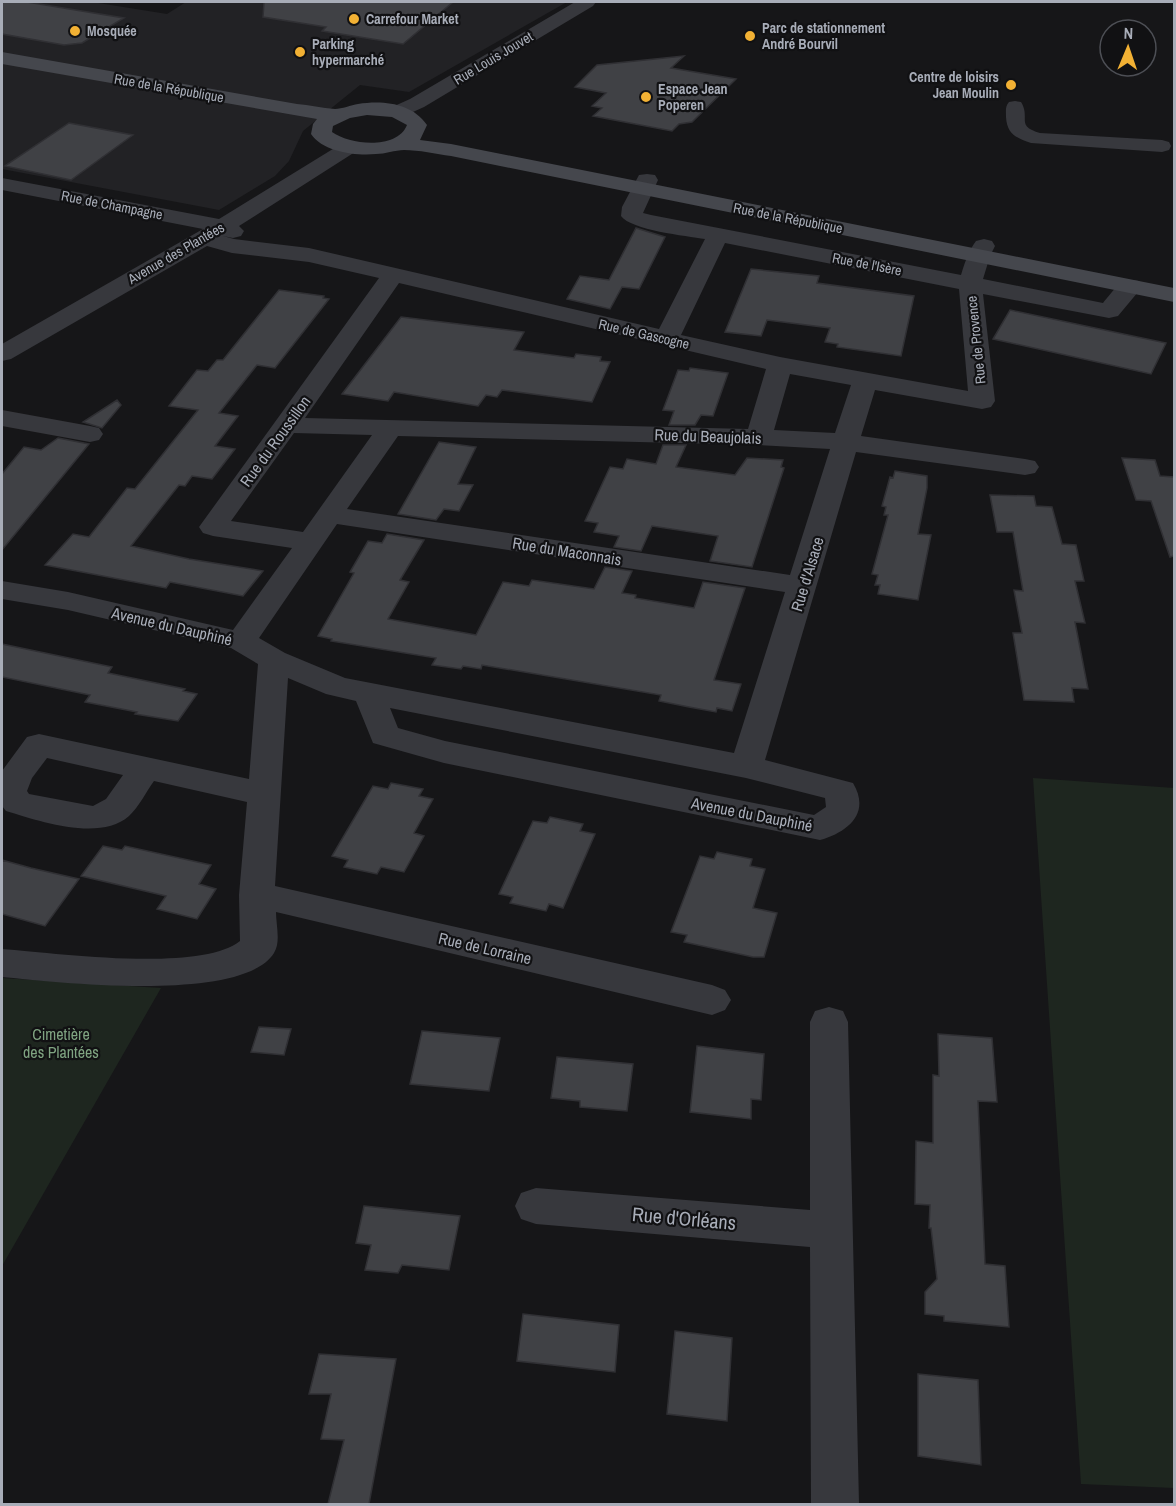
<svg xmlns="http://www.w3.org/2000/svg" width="1176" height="1506" viewBox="0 0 1176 1506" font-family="'Archivo Narrow',sans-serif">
<rect width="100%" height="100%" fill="#161618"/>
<path fill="#222225" d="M2 2H92L167 14 186 2H567L409 92 360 85 303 131 289 161 275 176 219 210 2 169Z"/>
<path fill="#1e261f" d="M1033 778 1174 788V1488L1081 1484Z
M2 978 161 988 2 1266Z"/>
<path fill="#404145" stroke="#303034" stroke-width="1.5" d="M2 2H27L124 18 82 43 64 45 2 34Z
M264 2H453L403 44 322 31 326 27 263 17Z
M684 56 671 68 736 79 692 122 679 124 672 131 593 116 602 108 592 106 606 93 575 87 597 65Z
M69 123 133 135 71 180 5 166Z
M636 228 665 237 639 289 622 287 610 309 567 299 580 276 609 280Z
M751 269 819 276 817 283 914 296 901 356 837 347 838 344 825 342 830 328 767 320 761 336 725 332Z
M279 290 324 296 323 298 329 299 275 368 257 365 219 413 238 416 215 446 235 449 212 479 192 476 185 486 179 485 131 546 189 559 263 571 243 596 170 582 166 588 45 565 73 534 89 537 127 488 135 489 198 410 169 406 197 370 208 371 217 360H223Z
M1010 310 1166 343 1151 374 993 339Z
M401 317 524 332 514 350 574 358 576 354 601 357 600 361 610 362 592 402 502 390 497 397 486 395 478 406 394 392 388 401 342 394Z
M690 368 728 373 713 416 701 415 695 425H669L674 411 663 410 678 370 689 371Z
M117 400 121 405 102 428 83 422Z
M58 438 89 444 2 550V474L24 447 41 450Z
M439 442 476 447 458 484 473 485 459 511 444 509 436 520 398 514Z
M663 445H686L676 467 735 475 747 458 783 460 781 467 784 468 752 567 710 561 718 536 652 526 641 551 614 547 619 536 594 532 598 523 585 521 610 467 623 469 627 459 656 464Z
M1122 458 1155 460 1160 476 1174 477V556L1170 557 1151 501 1136 500Z
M895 471 927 476V488L918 534 931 535 918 600 878 594 880 585H875L878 575 872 574 888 515H884L886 507 882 506 890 477 893 478Z
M990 495 1034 496 1036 506 1052 507 1062 544 1076 545 1084 581H1075L1085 623 1075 622 1088 689 1072 688 1074 702 1024 700 1013 633H1022L1014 590 1023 591 1013 532H997Z
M387 534 424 540 400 580 409 582 388 619 476 635 503 582 529 586 532 580 594 589 605 567 632 571 622 593 636 595 635 598 694 608 703 582 745 588 714 680 741 684 732 711 717 708 716 712 689 707 659 701 661 695 482 665 481 669 463 666 461 669 432 665 436 658 331 641 332 639 318 636 354 573 350 572 368 541 382 543Z
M2 644 112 667 108 673 185 689 183 691 197 694 178 721 135 714 137 712 85 702 90 695 2 677Z
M391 783 423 789 419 796 433 799 414 833 424 836 404 872 381 867 377 874 344 867 348 860 332 856 373 786 388 789Z
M550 817 583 824 580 831 595 834 563 908 549 904 546 911 510 903 513 897 499 894 533 821 547 823Z
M103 846 122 850 125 846 211 865 199 884 216 889 197 919 157 909 166 896 81 876Z
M717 852 752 859 750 866 765 869 753 908 777 913 764 957H753L684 942 687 935 671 932 700 856 714 859Z
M2 860 31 868 79 879 45 926 2 914Z
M259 1027 291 1029 284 1055 251 1052Z
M422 1031 500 1038 489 1091 410 1084Z
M938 1034 992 1038 997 1102 978 1101 985 1264 1005 1266 1009 1327 944 1321V1316L925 1314V1292L937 1279 931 1228H929L930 1205 915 1204 916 1141 933 1143V1075L939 1076Z
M697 1046 764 1054 761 1100 751 1099V1119L690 1112Z
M557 1057 633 1064 627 1111 580 1107V1101L551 1098Z
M364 1206 460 1216 449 1270 402 1265 398 1273 365 1270 371 1245 356 1243Z
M523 1314 619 1325 615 1372 517 1361Z
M675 1331 732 1338 727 1421 667 1414Z
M319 1354 396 1359 369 1504H328L344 1440 321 1439 331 1394H309Z
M918 1374 978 1380 981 1465 918 1456Z"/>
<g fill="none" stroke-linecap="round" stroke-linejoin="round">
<path fill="#37383d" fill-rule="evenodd" d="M1015 101 1021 102C1031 118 1015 126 1040 133L1162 140 1169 142 1171 146 1169 150 1162 152 1031 143C1016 138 1007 134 1006 117 1006 110 1005 107 1009 102Z"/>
<path fill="#37383d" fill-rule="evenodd" d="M575 2H596L593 6 424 107 404 116H390L387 112 390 108 410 99Z
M348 142 355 144 358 148 355 152 239 226 244 231 241 236 233 238 223 236 234 239 309 248 659 329 705 239C686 236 631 230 621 216L622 207 639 175 647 174 655 175 658 180 643 213 651 215 961 275C965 262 968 252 976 241L984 239 992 241 995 246 990 256 983 279 1103 303C1114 290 1121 277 1139 281L1143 286 1118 316 1109 318 983 294 995 401 991 407 982 409 875 390 861 436 1025 459 1035 461 1039 467 1035 473 1025 475 856 452 765 760 853 783C871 813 848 832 820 840L444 763 373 743 356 701 326 694 288 678 275 886 712 985 725 990 731 1000 725 1010 712 1015 276 912C276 925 281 942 274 953 242 1004 56 982 2 977V949C55 953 200 973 240 941L239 895 247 802 154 781C146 792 139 807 129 816 100 842 39 821 6 811L2 806V771L27 737 39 734 249 779 258 664 231 648 68 610 2 599V581L68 592 233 630 292 548 213 536 203 533 199 527 379 278 309 262 232 253 207 246 11 359 2 361V344L203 229 2 190V178L219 219 341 144ZM725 243 959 289 968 391 780 357 681 335ZM399 283 766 369 748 429 305 418ZM790 374 851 385 835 433 774 430ZM294 433 372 435 303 532 231 521ZM398 436 759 445 830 449 790 575 347 509ZM337 524 785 592 734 753 345 678 285 653 259 638ZM390 708 746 778 825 798 826 807 814 815 445 741 398 728ZM47 758 123 775 106 799 93 806 29 794 27 791 32 778Z
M2 410 90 426 99 428 103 434 99 440 90 442 2 426Z
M829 1007 843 1011 848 1022 859 1504H811L810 1247 536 1224 521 1219 515 1206 521 1193 536 1188 810 1210V1022L815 1011Z"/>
<path fill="#45474d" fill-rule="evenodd" d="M2 52 297 104C309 105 322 108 335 109 342 109 351 105 358 104 383 100 412 103 427 125L420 140 451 144 1174 288V302L451 156C436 154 419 150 404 150 395 150 385 154 376 154 356 156 323 152 311 134L313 124 317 119 2 64ZM367 115 392 117 407 125C397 150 350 145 332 132L333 126 350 118Z"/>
</g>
<g fill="#f2b134" stroke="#111113" stroke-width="2">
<circle cx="354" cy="19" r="6"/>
<circle cx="75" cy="31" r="6"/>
<circle cx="750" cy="36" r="6"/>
<circle cx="300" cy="52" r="6"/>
<circle cx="1011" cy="85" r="6"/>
<circle cx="646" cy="97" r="6"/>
</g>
<g text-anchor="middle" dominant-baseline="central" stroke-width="4.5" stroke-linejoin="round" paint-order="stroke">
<g font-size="14" font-weight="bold" fill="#a8adb8" stroke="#111113" text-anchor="start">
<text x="366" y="19">Carrefour Market</text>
<text x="762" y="28">Parc de stationnement<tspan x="762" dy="16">André Bourvil</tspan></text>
<text x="87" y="31">Mosquée</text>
<text x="312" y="44">Parking<tspan x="312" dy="16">hypermarché</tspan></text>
<text x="999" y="77" text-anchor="end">Centre de loisirs<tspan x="999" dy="16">Jean Moulin</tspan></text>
<text x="658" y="89">Espace Jean<tspan x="658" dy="16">Poperen</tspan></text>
</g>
<g font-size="14" fill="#a8adb8" stroke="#111113">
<text transform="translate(493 58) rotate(-31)">Rue Louis Jouvet</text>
<text transform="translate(169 88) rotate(10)">Rue de la République</text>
<text transform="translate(112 205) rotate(11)">Rue de Champagne</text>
<text transform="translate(788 218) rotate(11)">Rue de la République</text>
<text transform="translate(176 253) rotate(-30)">Avenue des Plantées</text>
<text transform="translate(867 264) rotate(11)">Rue de l'Isère</text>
<text transform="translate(644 334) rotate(13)">Rue de Gascogne</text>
<text transform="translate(976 340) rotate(-96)">Rue de Provence</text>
</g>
<g font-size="16" fill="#a8adb8" stroke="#111113">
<text transform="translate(708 436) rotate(2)">Rue du Beaujolais</text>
<text transform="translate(275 441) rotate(-54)">Rue du Roussillon</text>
<text transform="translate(567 551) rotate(9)">Rue du Maconnais</text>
<text transform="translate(807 574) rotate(-73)">Rue d'Alsace</text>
<text transform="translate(172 626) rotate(13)">Avenue du Dauphiné</text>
<text transform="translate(752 814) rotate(11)">Avenue du Dauphiné</text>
<text transform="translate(485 948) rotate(13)">Rue de Lorraine</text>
</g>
<g font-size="16" fill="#7fa381" stroke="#111113">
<text x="61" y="1034">Cimetière<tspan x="61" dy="18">des Plantées</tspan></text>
</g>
<g font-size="20" fill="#a8adb8" stroke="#111113">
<text transform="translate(684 1218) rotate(5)">Rue d'Orléans</text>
</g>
</g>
<rect width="1176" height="1506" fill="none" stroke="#a8adb8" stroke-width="6"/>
<g transform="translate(1128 48) rotate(2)"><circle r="28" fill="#111113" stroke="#4d4f55" stroke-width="1.5"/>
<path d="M0-4.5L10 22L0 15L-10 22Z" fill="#f2b134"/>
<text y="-9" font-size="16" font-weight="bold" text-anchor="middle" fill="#a8adb8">N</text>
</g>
</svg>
